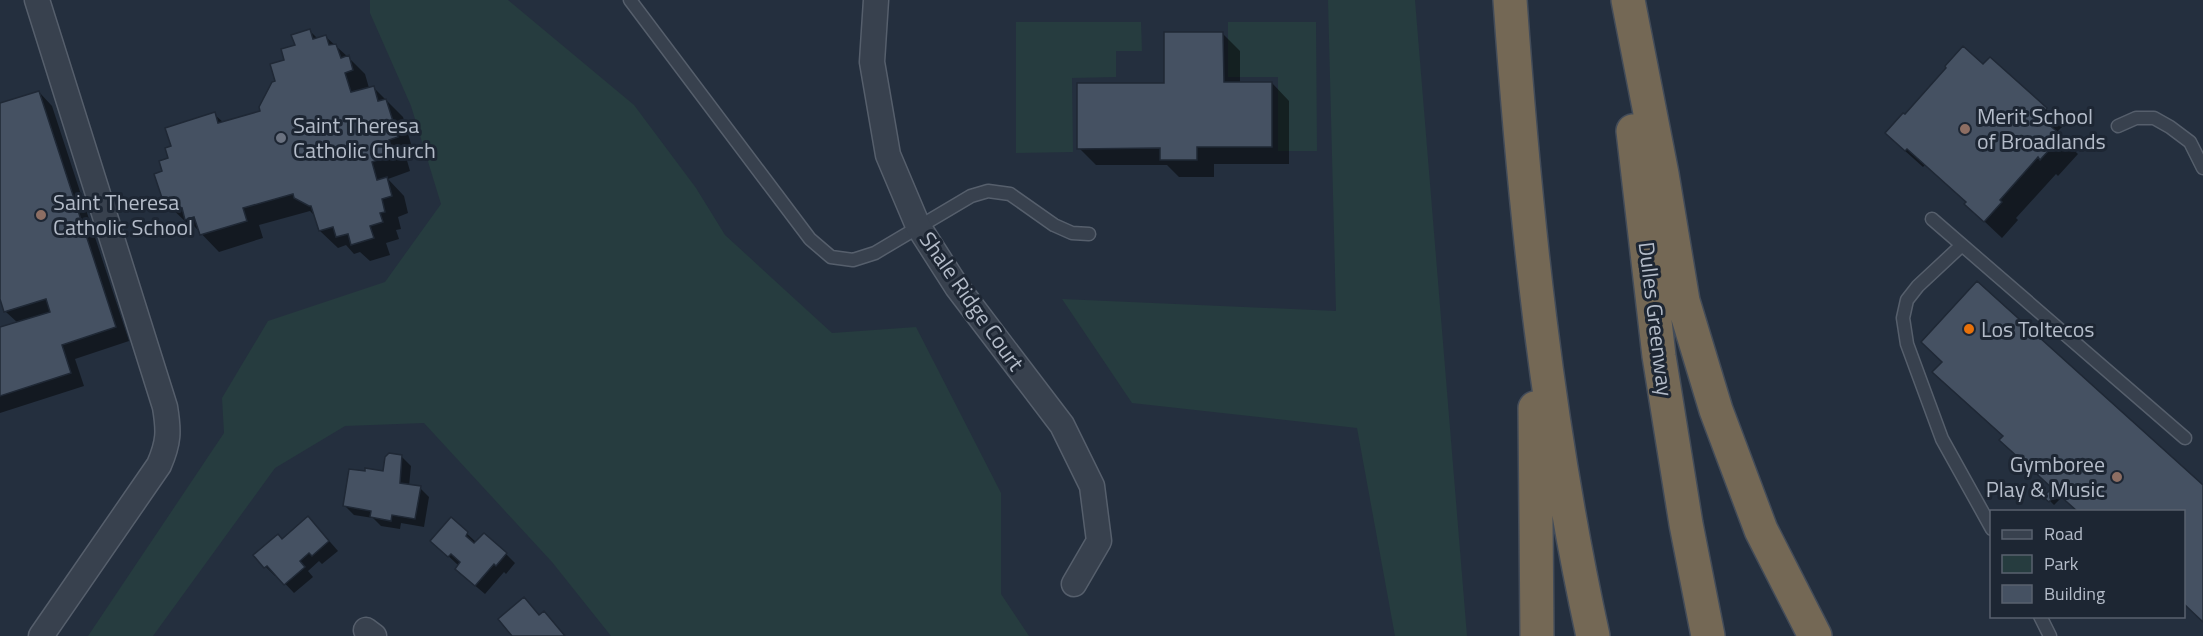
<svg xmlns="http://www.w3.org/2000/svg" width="2203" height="636" viewBox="0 0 2203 636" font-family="'Titillium Web',sans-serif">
<rect width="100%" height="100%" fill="#242f3e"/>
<path fill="#263c3f" d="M370 0H508L634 105 696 188 725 235 832 333 916 327 1001 493V594L1029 636H611L552 562 424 423 345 426 275 468 153 636H88L224 433 222 398 268 321 385 282 441 204 411 106 370 13Z
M1328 0H1415L1467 636H1395L1357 428 1132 403 1062 299 1336 311Z
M1016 22H1141L1142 51H1116V77L1072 78 1073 152 1016 153Z
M1228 22H1316L1317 151H1278V77H1228Z"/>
<path fill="#0007" d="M310 31 318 39 326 37 348 57 365 74 369 88 373 87 403 117 414 154 406 157 410 171 388 179 404 196 408 213 398 217 401 229 396 230 399 239 386 243 390 255 370 261 360 252 354 254 346 245 338 248 320 231 316 217 310 211 259 225 263 238 219 252 194 226 191 227 164 201V172L173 147 214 114 224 123 262 112 286 61Z
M1223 34 1240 51V84L1272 83 1289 101V164H1214V177H1179L1167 165H1096L1079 148 1165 85Z
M1983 66 2046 109 2063 126 2056 133 2078 154 2058 176 2056 174 2016 218 2018 220 2002 238 1966 204 1967 203 1925 165 1923 167 1904 150 1905 116Z
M39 92 52 106 129 341 75 359 84 386 0 413V329L18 323 6 312 0 294V105Z
M402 457 411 466 409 486 420 488 429 497 424 527 401 523 400 529 381 526 373 518 354 515 345 506Z
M2203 487V620L2185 604 2184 606V512L2063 496 2054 505 2046 497 2054 488Z
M451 519 477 543 506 554 515 563 506 574 504 572 485 594 466 578 459 566 442 550Z
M317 527 338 551 322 564 319 561 308 571 313 577 294 593 277 575 275 576 266 567 282 541Z"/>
<path fill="#455162" stroke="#1f2835" stroke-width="1.5" d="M310 29 313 39 326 35 329 45 336 44 341 58 349 55 353 70 345 73 351 92 374 86 378 101 386 99 398 137 389 140 394 154 372 162 377 180 387 177 392 196 382 199 385 212 380 213 383 222 370 226 374 238 351 245 348 234 336 237 333 227 319 231 311 206H309L294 198 293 194 243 208 247 221 200 235 194 217 185 220 182 208 172 210 168 200 163 201 154 174 162 171 159 161 168 158 165 148 171 146 165 128 215 112 218 123 260 111 259 107 272 82 275 81 270 64 284 60 281 49 295 45 291 35Z
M1164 32H1223L1224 82H1272V147H1197V160H1160V148L1077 149V83H1164Z
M1963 46 1983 64 1990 57 2047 108 2039 116 2062 136 2040 160 2038 157 2000 200 2002 202 1984 222 1964 204 1966 202 1907 149 1905 151 1885 133 1903 113 1905 114 1946 68 1945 66Z
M39 91 116 327 62 345 71 373 0 396V327L50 312 46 299 4 312 0 299V103Z
M1977 281 2203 485V622L2184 604V512H2078L2057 493 2049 502 2043 497 2052 488 1999 440 2003 436 1932 372 1942 362 1921 342Z
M389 453 402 455 400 483 421 486 415 519 392 515 391 521 370 517 371 511 343 506 349 469 365 471V468L383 471 385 457Z
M308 516 329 541 312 556 309 553 300 561 305 567 284 585 267 566 264 568 253 555 278 534 282 539Z
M451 517 468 532 466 536 474 543 484 533 507 553 496 566 494 564 475 586 455 569 460 562 451 554 448 557 430 541Z
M524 597 539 615 544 611 565 636H512L498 619Z"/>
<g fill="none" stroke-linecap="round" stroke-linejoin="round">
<defs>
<path id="service" d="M630 0 810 239 831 257 853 260 875 253 971 196 988 191 1010 194 1054 225 1072 233 1089 234
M2118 126 2136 118H2154L2170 127 2190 142 2203 168
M1932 219 2185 438
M1962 245 1918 286 1907 300 1903 318 1907 344 1942 439 1992 529
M2040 616 2050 636"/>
<path id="minor" d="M37 0 165 407C169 431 169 442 159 465L41 636
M876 0 872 62 888 155 918 226 957 287 1062 425 1092 486 1099 541 1074 584
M366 630 374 636"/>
<path id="motorway" d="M1510 0C1525 213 1547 427 1593 636
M1628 0 1662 174 1683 301 1716 410 1761 530 1815 636
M1633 131 1659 356 1686 524 1708 636
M1535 408 1537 636"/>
</defs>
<use href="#service" stroke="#565f6c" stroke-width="15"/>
<use href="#minor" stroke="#565f6c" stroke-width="27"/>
<use href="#motorway" stroke="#434c59" stroke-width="36"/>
<use href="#service" stroke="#38414e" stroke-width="12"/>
<use href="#minor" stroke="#38414e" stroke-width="24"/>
<use href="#motorway" stroke="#746855" stroke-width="33"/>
</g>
<g fill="#8d6e63" stroke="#1d2633" stroke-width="2">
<circle cx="1965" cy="129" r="6"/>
<circle cx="41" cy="215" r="6"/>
<circle cx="2117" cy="477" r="6"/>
</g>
<circle fill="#6b7280" stroke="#1d2633" stroke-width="2" cx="281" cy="138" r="6"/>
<circle fill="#e8710a" stroke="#1d2633" stroke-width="2" cx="1969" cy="329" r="6"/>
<g text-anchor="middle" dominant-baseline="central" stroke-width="6" stroke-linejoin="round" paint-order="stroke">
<g font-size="22" fill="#b4bcc9" stroke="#1d2633" text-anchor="start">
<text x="1977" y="116">Merit School<tspan x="1977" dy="25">of Broadlands</tspan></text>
<text x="293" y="125">Saint Theresa<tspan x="293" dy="25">Catholic Church</tspan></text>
<text x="53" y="202">Saint Theresa<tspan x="53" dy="25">Catholic School</tspan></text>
<text x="1981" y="329">Los Toltecos</text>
<text x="2105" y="464" text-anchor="end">Gymboree<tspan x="2105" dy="25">Play &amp; Music</tspan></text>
</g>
<g font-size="22" fill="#b4bcc9" stroke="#1d2633">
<text transform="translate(972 301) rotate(55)">Shale Ridge Court</text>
<text transform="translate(1656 319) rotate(83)">Dulles Greenway</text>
</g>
</g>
<rect x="1990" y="510" width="195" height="108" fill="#1d2633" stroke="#59626f" stroke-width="1.5"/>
<rect x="2002" y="530" width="30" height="9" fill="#38414e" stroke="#59626f" stroke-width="1.5"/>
<text x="2044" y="540" font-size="18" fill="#b4bcc9">Road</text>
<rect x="2002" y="555" width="30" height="18" fill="#263c3f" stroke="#59626f" stroke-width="1.5"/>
<text x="2044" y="570" font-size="18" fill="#b4bcc9">Park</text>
<rect x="2002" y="585" width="30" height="18" fill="#455162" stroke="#59626f" stroke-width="1.5"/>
<text x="2044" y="600" font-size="18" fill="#b4bcc9">Building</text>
</svg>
